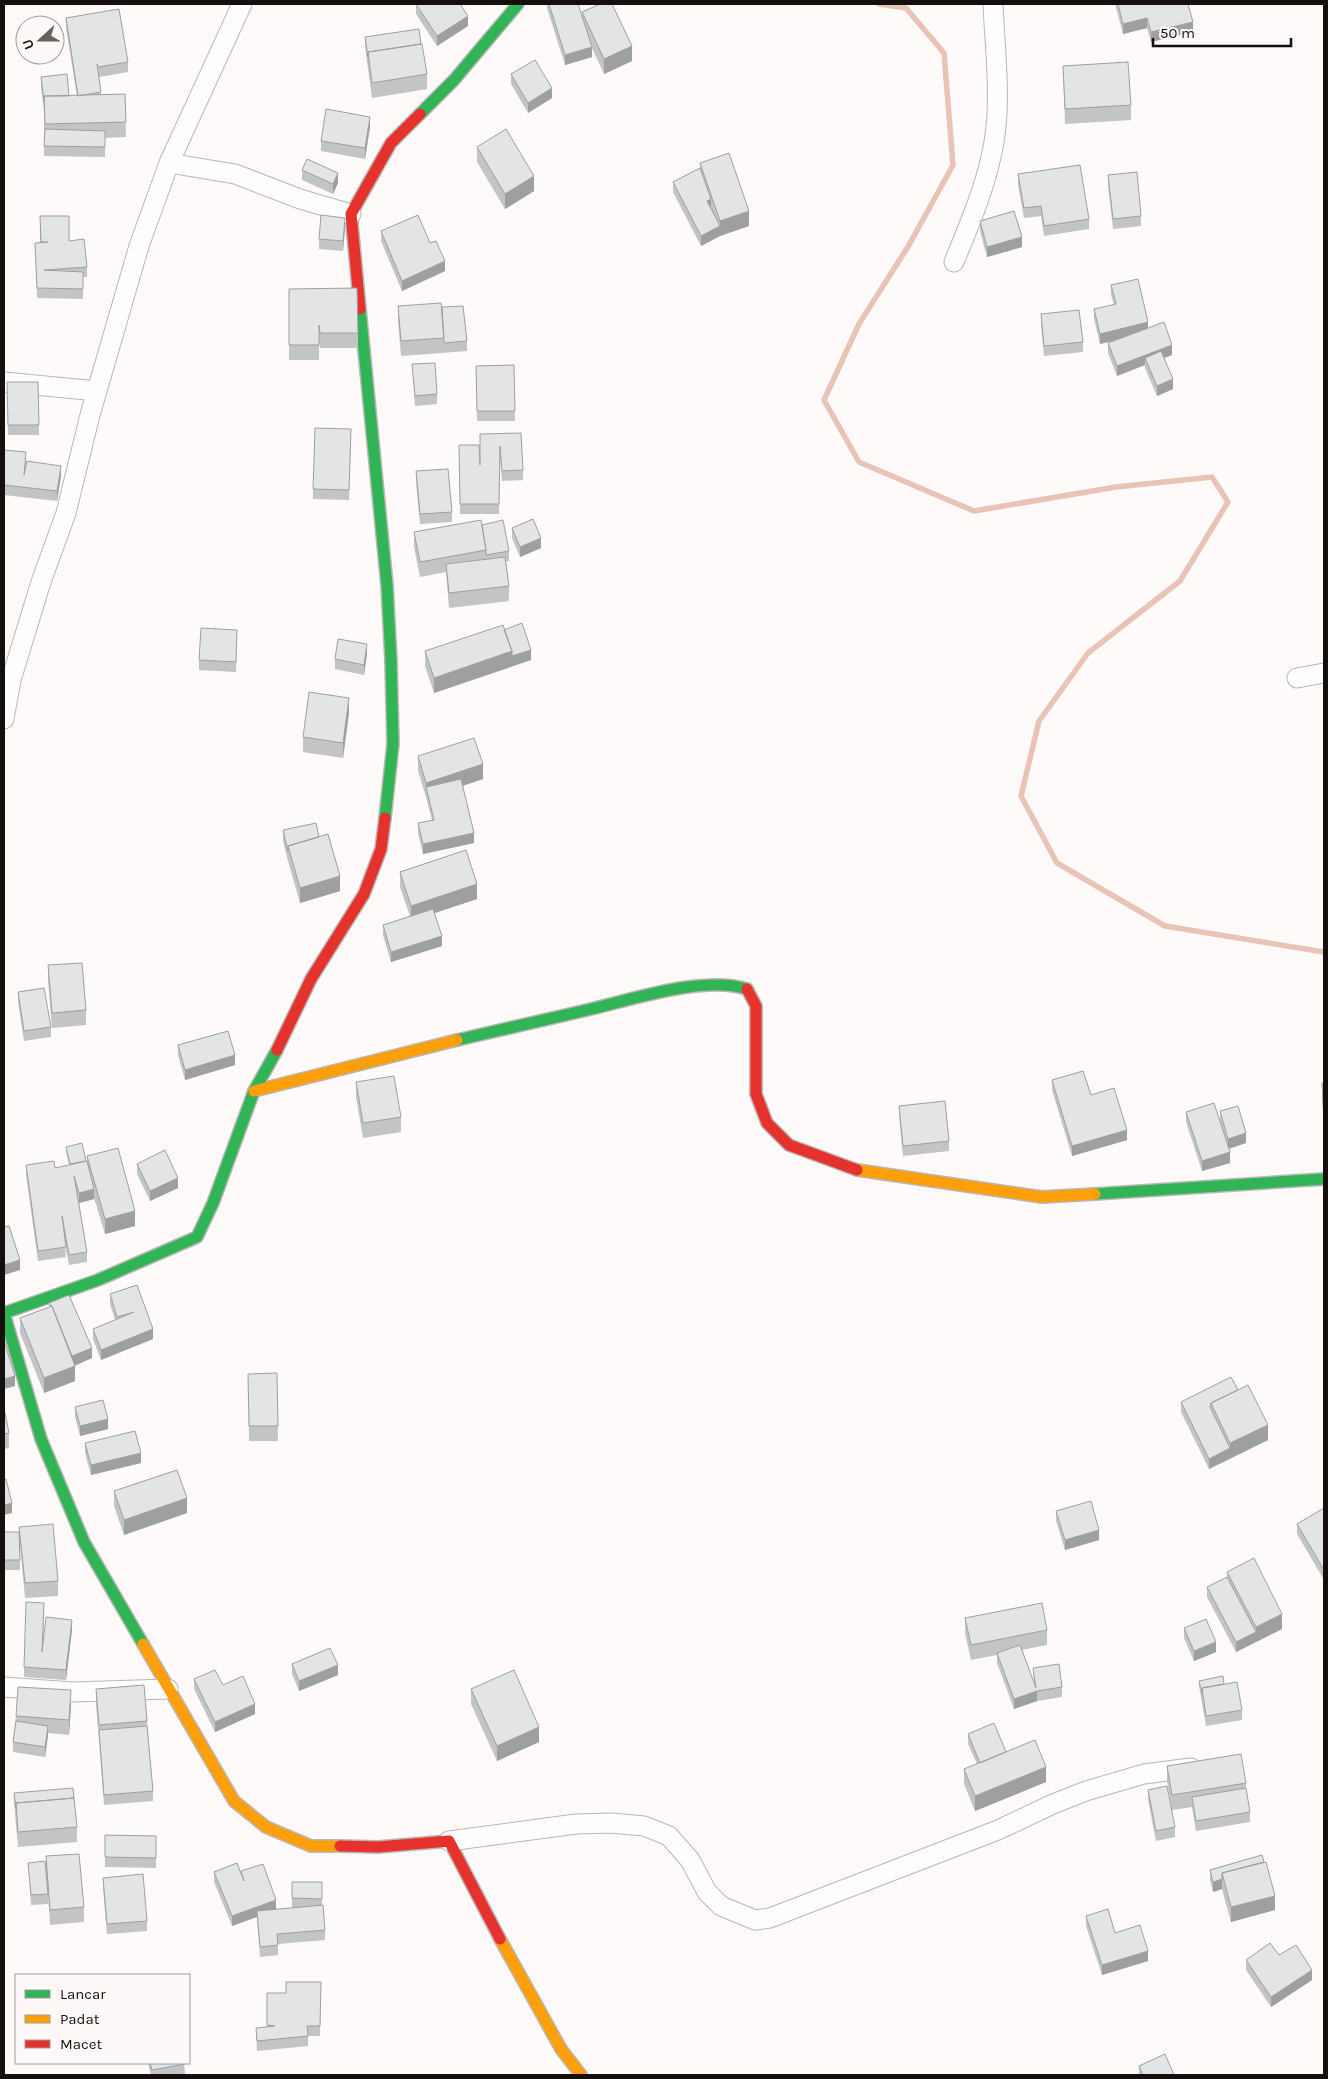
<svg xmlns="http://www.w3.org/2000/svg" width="1328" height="2079" viewBox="0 0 1328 2079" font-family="Karla,sans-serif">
<rect width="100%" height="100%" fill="#fdfaf9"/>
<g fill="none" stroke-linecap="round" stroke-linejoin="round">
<path stroke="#e9c3b5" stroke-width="5.5" d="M879 4 906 8 944 53 953 165 909 245 859 324 824 400 859 462 974 511 1116 487 1212 477 1228 502 1180 581 1088 653 1039 721 1021 796 1057 863 1165 926 1324 952"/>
<defs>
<path id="street" d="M242 4 169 163 235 174 300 199 351 214
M954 262C968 228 983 193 991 157 1003 108 995 54 993 4
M4 382 97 391
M1297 678 1324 673
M4 719 11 680 41 582 66 513 90 415 139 246 169 163
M4 1687 72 1692 168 1689
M449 1841 576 1824 611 1823 644 1826 669 1836 690 1860 707 1892 721 1906 755 1920 770 1918 998 1830 1053 1804 1086 1791 1144 1774 1191 1768"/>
<path id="fast" d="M420 114 454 80 518 4
M360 309 387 585 391 661 393 744 385 818
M457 1040C500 1030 543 1020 587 1010 631 1000 703 975 747 989
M1095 1194 1324 1179
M4 1313 98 1280 197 1237 213 1203 254 1091 277 1050
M4 1313 41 1439 84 1542 143 1644"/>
<path id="slow" d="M254 1091 457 1040
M857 1170 1042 1197 1095 1194
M143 1644 234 1801 266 1827 311 1846H340
M500 1939 561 2049 581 2075"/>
<path id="jam" d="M360 309 351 214 391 143 420 114
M747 989 756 1006V1094L767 1123 789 1145 857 1170
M277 1050 311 979 364 894 381 849 385 818
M340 1846 378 1847 449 1841 500 1939"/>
</defs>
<use href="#street" stroke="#bbb6b5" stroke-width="21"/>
<use href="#fast" stroke="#bbb6b5" stroke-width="14"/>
<use href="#slow" stroke="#bbb6b5" stroke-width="14"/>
<use href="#jam" stroke="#bbb6b5" stroke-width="14"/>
<use href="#street" stroke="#fffefe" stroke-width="19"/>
<use href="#fast" stroke="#30b455" stroke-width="11"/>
<use href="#slow" stroke="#ff9f0a" stroke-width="11"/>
<use href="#jam" stroke="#e5322d" stroke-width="11"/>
</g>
<path fill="#c2c4c5" d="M416 4 468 26 437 46 416 14Z
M547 4H578L582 17V12L632 61 604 74 592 48V57L565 65 547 8Z
M1115 4H1188L1193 32 1151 42 1147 28 1123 34Z
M66 18 128 62V72L99 77 101 95 125 94 126 137 105 138V157L44 156V111L41 87V77L69 96H77L66 28Z
M365 37 427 74V89L372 98 365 47Z
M1063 66 1131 105V120L1065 124Z
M511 74 552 98 528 113 511 84Z
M370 127 365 159 321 151V141Z
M477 147 534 191 505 209 477 162Z
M700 163 749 226 720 236 701 246 673 192V182L700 168Z
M302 170 338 183 333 194 302 180Z
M1018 174 1089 219V229L1044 236 1041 216 1024 218 1018 185Z
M1108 175 1141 216V226L1113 229 1108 185Z
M40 216 69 241 87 267V277H83V299L37 298 35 243H40Z
M980 221 1022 247 987 257 980 231Z
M345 228 343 251 319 249V239Z
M381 231 430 243 445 271 402 291 381 241Z
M1111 285 1172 355 1164 358 1173 389 1157 396 1145 368V365L1117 376 1108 353V343L1116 340 1100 344 1094 319V309L1114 305 1111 295Z
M289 289 358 333V348H320L319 340V360H289Z
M398 306 442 307 467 341V351L401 356 398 321Z
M1041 314 1083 342V352L1044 356 1041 324Z
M412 364 437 394V404L415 406Z
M514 365 515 421H477L476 366Z
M7 382H38L39 435H8Z
M480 434 523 470V480L502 481 500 456 499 514H460L459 445 480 465Z
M351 439 349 500 313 499V489Z
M4 450 26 462 25 469 61 476 57 501 4 495Z
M416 471 452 512V522L420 524 416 481Z
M482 525 509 551V561H506L509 586V601L449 608 446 572 420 577 414 547V532Z
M512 528 541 548 520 557 512 538Z
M504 630 531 660 434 693 425 666V651Z
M237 640 236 672 199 670V660Z
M367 654 364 675 335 669V659Z
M349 713 343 758 303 752V737Z
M418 756 483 779 463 786 474 843 423 854 418 833V823L432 820 426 797 418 771Z
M283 830 319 837 340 891 300 903 288 861 283 841Z
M400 872 477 899 434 913 442 946 391 962 383 935V925L410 916 400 887Z
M48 965 86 1010V1025L52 1028 48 980Z
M18 992 51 1027V1037L24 1041 18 1002Z
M178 1045 235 1065 185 1080 178 1055Z
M1052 1080 1091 1095 1127 1140 1072 1156 1052 1090Z
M356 1082 401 1117V1132L363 1138 356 1097Z
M1322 1083H1324V1132L1322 1098Z
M899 1106 949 1141V1151L903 1156 899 1116Z
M1220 1111 1246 1143 1228 1149 1230 1163 1202 1171 1186 1122V1112L1220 1121Z
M66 1147 86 1161H87V1156L135 1226 105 1234 94 1198V1199L79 1203 87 1252V1262L69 1265 65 1243 66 1257 38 1261 26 1175V1165L55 1168 69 1165 66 1152Z
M137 1164 178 1188 150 1201 137 1174Z
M110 1294 153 1339 101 1360 93 1339V1329L115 1320 110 1304Z
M49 1303 92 1358 75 1365V1381L44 1393 20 1333V1318L49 1307Z
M277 1373 278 1441H249L248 1374Z
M1238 1390 1268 1440 1209 1469 1181 1412V1402Z
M75 1407 108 1429 80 1436 75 1417Z
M4 1408 9 1433V1448L4 1449Z
M85 1443 141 1463 91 1475 85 1453Z
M114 1491 187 1513 124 1535 114 1506Z
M1324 1508V1580L1297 1534V1524Z
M1056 1511 1099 1540 1065 1550 1056 1521Z
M19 1527 58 1581V1596L25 1598 20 1544V1570H4V1532H19Z
M1227 1572 1282 1629 1236 1652 1207 1597V1587L1227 1577Z
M44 1613 43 1646 72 1630 66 1680 24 1677V1667Z
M965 1618 1047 1630V1645L1022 1650 1034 1683 1033 1668 1062 1687V1697L1037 1701 1014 1709 997 1663V1655L971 1660 965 1633Z
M1184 1628 1216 1652 1194 1661 1184 1638Z
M292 1664 338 1675 299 1691 292 1674Z
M194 1679 223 1685 255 1714 215 1732 194 1689Z
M1199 1681 1224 1684 1242 1710V1720L1206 1726 1199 1686Z
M144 1685 153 1791V1801L104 1805 96 1704V1689Z
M471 1689 539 1742 497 1761 471 1704Z
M71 1705 69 1735 48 1733 45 1757 13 1752V1742L16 1716Z
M968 1734 1006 1752 1046 1782 975 1811 964 1784V1769L977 1764 968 1744Z
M1167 1766 1246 1783V1788L1250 1812V1822L1196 1831 1192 1807 1172 1810 1167 1781Z
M1148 1790 1175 1827V1837L1156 1841 1148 1800Z
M14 1793 77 1827V1842L18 1847 14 1803Z
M105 1835 156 1836V1868L105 1867Z
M1262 1855 1275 1910 1231 1922 1222 1889 1213 1892 1210 1880V1870Z
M46 1856 84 1907V1922L50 1925 48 1894V1904L31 1905 28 1863 46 1871Z
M241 1871 276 1909 292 1908V1882H322V1905L325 1930V1940L278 1944V1955L260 1957 257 1917 232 1926 214 1882V1872L241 1875Z
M103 1878 147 1921V1931L107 1934 103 1888Z
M1086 1916 1115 1933 1148 1961 1102 1975 1086 1926Z
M1279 1955 1312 1980 1271 2007 1246 1970V1960Z
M321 1982 320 2036H308V2046L257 2051 256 2028 267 2027V1993H286Z
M148 2063H184L185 2074 179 2075H151Z
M1139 2066 1174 2075H1139Z"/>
<path fill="#9ea0a0" d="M468 16V26L437 46V36Z
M1147 18V28L1123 34V24Z
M1193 22V32L1151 42V32Z
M632 46V61L604 74V59Z
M592 47V57L565 65V55Z
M552 88V98L528 113V103Z
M370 117V127L365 159V148Z
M338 173V183L333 194V184Z
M534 176V191L505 209V194Z
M711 199V209L707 201Z
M749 211V226L720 236 701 246V236L720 226V221Z
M345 218V228L343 251V241Z
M1022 237V247L987 257V247Z
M445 261V271L402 291V281Z
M1148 322V332L1100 344V334Z
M1172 345V355L1148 364 1145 358V365L1117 376V366Z
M1173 379V389L1157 396V386Z
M61 466V476L57 501V491Z
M541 538V548L520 557V547Z
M367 644V654L364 675V665Z
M531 650V660L434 693V678L512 651Z
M349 698V713L343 758V743Z
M483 764V779L428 797 426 787V783Z
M474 833V843L423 854V844Z
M340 876V891L300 903V888Z
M477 884V899L411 921V906Z
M442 936V946L391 962V952Z
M235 1055V1065L185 1080V1070Z
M1127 1130V1140L1072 1156V1146Z
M1246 1133V1143L1228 1149V1139Z
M1230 1152V1163L1202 1171V1161Z
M178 1178V1188L150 1201V1191Z
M94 1189V1199L79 1203V1193Z
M135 1211V1226L105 1234V1219Z
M20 1260V1270L4 1275V1265Z
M153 1329V1339L101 1360V1350Z
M92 1348V1358L72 1367V1356Z
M75 1366V1381L44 1393V1378Z
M15 1376V1386L4 1389V1379Z
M108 1419V1429L80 1436V1426Z
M1268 1425V1440L1209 1469V1459L1230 1448V1443Z
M141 1453V1463L91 1475V1465Z
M187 1498V1513L124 1535V1520Z
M12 1503V1513L4 1515V1505Z
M1099 1530V1540L1065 1550V1540Z
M1282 1614V1629L1236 1652V1642L1256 1632V1627Z
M72 1620V1630L66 1680V1670Z
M1216 1642V1652L1194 1661V1651Z
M338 1665V1675L299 1691V1681Z
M71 1690V1705L69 1735V1720Z
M1037 1691V1701L1014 1709V1699Z
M255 1704V1714L215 1732V1722Z
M48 1726V1736L45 1757V1747Z
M539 1727V1742L497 1761V1746Z
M1046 1767V1782L975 1811V1796Z
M1222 1879V1889L1213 1892V1882Z
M1275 1896V1910L1231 1922V1907Z
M276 1900V1910L257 1911V1917L232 1926V1916Z
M1148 1951V1961L1102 1975V1965Z
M1312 1970V1980L1271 2007V1997Z"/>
<path fill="#e2e4e5" stroke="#9ea0a0" d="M416 4H460L468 16 437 36Z
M549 4H578L592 47 565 55Z
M600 4H612L632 46 604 59 582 12Z
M1118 4H1188L1193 22 1151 32 1147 18 1123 24Z
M119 9 128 62 98 67 97 64 101 92 78 96 66 18Z
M419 29 421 44 368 52V57L365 37Z
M422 44 427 74 372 83 368 52Z
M535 60 552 88 528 103 511 74Z
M1128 62 1131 105 1065 109 1063 66Z
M67 74 69 96H44V101L41 77Z
M125 94 126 122 45 124 44 96Z
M326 109 370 117 365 148 321 141Z
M45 129 105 131V147L44 146Z
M506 129 534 176 505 194 477 147Z
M729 153 749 211 720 221 700 163Z
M307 159 338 173 333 184 302 170Z
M1080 165 1089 219 1044 226 1041 206 1024 208 1018 174Z
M700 168 711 199 707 201 720 226 701 236 673 182Z
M1137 172 1141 216 1113 219 1108 175Z
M1014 211 1022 237 987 247 980 221Z
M321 215 345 218 343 241 319 239Z
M418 215 430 243 436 241 445 261 402 281 381 231Z
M40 216H69V241L84 239 87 267 44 270 83 272V289L37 288 35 243 48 242H41Z
M1138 279 1148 322 1100 334 1094 309 1116 304 1111 285Z
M357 288 358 333H320L319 325V345H289V289Z
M441 303 444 338 401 341 398 306Z
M463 306 467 341 444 343 442 307Z
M1079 310 1083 342 1044 346 1041 314Z
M1164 322 1172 345 1117 366 1108 343Z
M1161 351 1173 379 1157 386 1145 358Z
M435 363 437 394 415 396 412 364Z
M514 365 515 411H477L476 366Z
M7 382H38L39 425H8Z
M315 428 351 429 349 490 313 489Z
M521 433 523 470 502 471 500 446 499 504H460L459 445H479L480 465V434Z
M4 450 26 452 24 475 27 461 61 466 57 491 4 485Z
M448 469 452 512 420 514 416 471Z
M533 519 541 538 520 547 512 528Z
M481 520 486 550 420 562 414 532Z
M503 520 509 551 486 555V550L482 525Z
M505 557 509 586 449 593 446 564Z
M522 623 531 650 512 656V651L504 630Z
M503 625 512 651 434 678 425 651Z
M201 628 237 630 236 662 199 660Z
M338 639 367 644 364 665 335 659Z
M309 692 349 698 343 743 303 737Z
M474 738 483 764 426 783 418 756Z
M461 779 474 833 423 844 418 823 434 820 426 787Z
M316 823 319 837 288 846V851L283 830Z
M328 834 340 876 300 888 288 846Z
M466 850 477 884 411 906 400 872Z
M433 909 442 936 391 952 383 925Z
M82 963 86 1010 52 1013 48 965Z
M44 988 51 1027 24 1031 18 992Z
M228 1031 235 1055 185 1070 178 1045Z
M1083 1071 1091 1095 1114 1088 1127 1130 1072 1146 1052 1080Z
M394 1076 401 1117 363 1123 356 1082Z
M1322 1083H1324V1117Z
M945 1101 949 1141 903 1146 899 1106Z
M1214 1103 1230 1152 1202 1161 1186 1112Z
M1238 1106 1246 1133 1228 1139 1220 1111Z
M82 1143 86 1161 70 1164 66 1147Z
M118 1148 135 1211 105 1219 87 1156Z
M165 1150 178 1178 150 1191 137 1164Z
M54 1161 55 1168 87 1161 94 1189 79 1193 74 1176 87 1252 69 1255 62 1216 66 1247 38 1251 26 1165Z
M9 1226 20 1260 4 1265V1227Z
M137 1285 153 1329 101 1350 93 1329 134 1312 117 1317 110 1294Z
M69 1295 92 1348 72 1356 52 1306H51L49 1303Z
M52 1306 75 1366 44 1378 20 1318Z
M4 1341 15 1376 4 1379Z
M277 1373 278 1426H249L248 1374Z
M1231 1377 1238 1390 1211 1403 1210 1407 1230 1448 1209 1459 1181 1402Z
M1248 1385 1268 1425 1230 1443 1211 1403Z
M103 1400 108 1419 80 1426 75 1407Z
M4 1408 9 1433 4 1434Z
M135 1431 141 1453 91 1465 85 1443Z
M177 1470 187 1498 124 1520 114 1491Z
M6 1479 12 1503 4 1505V1480Z
M1091 1501 1099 1530 1065 1540 1056 1511Z
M1324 1508V1570L1297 1524Z
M53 1524 58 1581 25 1583 19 1527Z
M4 1532H19L20 1560H4Z
M1254 1558 1282 1614 1256 1627 1227 1572Z
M1227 1577 1256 1632 1236 1642 1207 1587Z
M26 1602 44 1603 42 1652 46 1617 72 1620 66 1670 24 1667Z
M1042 1603 1047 1630 971 1645 965 1618Z
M1206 1619 1216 1642 1194 1651 1184 1628Z
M1020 1645 1036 1688 1033 1668 1059 1664 1062 1687 1037 1691 1014 1699 997 1653Z
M330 1648 338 1665 299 1681 292 1664Z
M215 1670 223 1685 243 1676 255 1704 215 1722 194 1679Z
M514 1670 539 1727 497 1746 471 1689Z
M1223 1676 1224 1684 1202 1688V1693L1199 1681Z
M1237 1682 1242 1710 1206 1716 1202 1688Z
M144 1685 147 1721 99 1725 96 1689Z
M18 1687 71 1690 69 1720 16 1716Z
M16 1721 48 1726 45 1747 13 1742Z
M994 1723 1006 1752 980 1763 968 1734Z
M147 1726 153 1791 104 1795 99 1730Z
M1035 1740 1046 1767 975 1796 964 1769Z
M1241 1754 1246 1783 1172 1795 1167 1766Z
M1167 1786 1175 1827 1156 1831 1148 1790Z
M73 1788 74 1798 16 1803V1808L14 1793Z
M1246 1788 1250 1812 1196 1821 1192 1797Z
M74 1798 77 1827 18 1832 16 1803Z
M105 1835 156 1836V1858L105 1857Z
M79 1854 84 1907 50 1910 46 1856Z
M1262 1855 1264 1862 1222 1873V1879L1213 1882 1210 1870Z
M45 1861 48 1894 31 1895 28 1863Z
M1266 1862 1275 1896 1231 1907 1222 1873Z
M237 1863 244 1881 241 1871 263 1864 276 1900 232 1916 214 1872Z
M143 1874 147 1921 107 1924 103 1878Z
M292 1882H322V1899L292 1898Z
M323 1905 325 1930 277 1934 278 1945 260 1947 257 1911Z
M1108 1909 1115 1933 1140 1925 1148 1951 1102 1965 1086 1916Z
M1270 1943 1279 1955 1296 1945 1312 1970 1271 1997 1246 1960Z
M286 1982H321L320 2026H307L308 2036 257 2041 256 2028 275 2026 267 2025V1993H286Z
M1165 2054 1174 2075H1143L1139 2066Z
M150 2063H184L185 2064 152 2070Z"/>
<rect width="1328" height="2079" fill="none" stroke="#140e0c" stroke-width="10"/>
<rect x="15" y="1974" width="175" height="90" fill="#fef9f8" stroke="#a09b9a"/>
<rect x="25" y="1990" width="25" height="8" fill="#30b455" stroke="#a09b9a"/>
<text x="60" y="1999" font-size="15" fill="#140e0c">Lancar</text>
<rect x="25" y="2015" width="25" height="8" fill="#ff9f0a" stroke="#a09b9a"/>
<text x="60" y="2024" font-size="15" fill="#140e0c">Padat</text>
<rect x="25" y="2040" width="25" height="8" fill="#e5322d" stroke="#a09b9a"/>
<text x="60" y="2049" font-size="15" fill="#140e0c">Macet</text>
<g transform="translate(40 40) rotate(249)"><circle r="24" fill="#fef9f8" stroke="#a09b9a"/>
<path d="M0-4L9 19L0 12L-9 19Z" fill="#66615f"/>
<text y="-8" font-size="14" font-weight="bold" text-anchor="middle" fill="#140e0c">U</text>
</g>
<path d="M1153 38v8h138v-8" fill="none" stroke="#140e0c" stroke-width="2.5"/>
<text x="1160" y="38" font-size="15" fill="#140e0c" stroke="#fef9f8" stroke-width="4" paint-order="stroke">50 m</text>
</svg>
